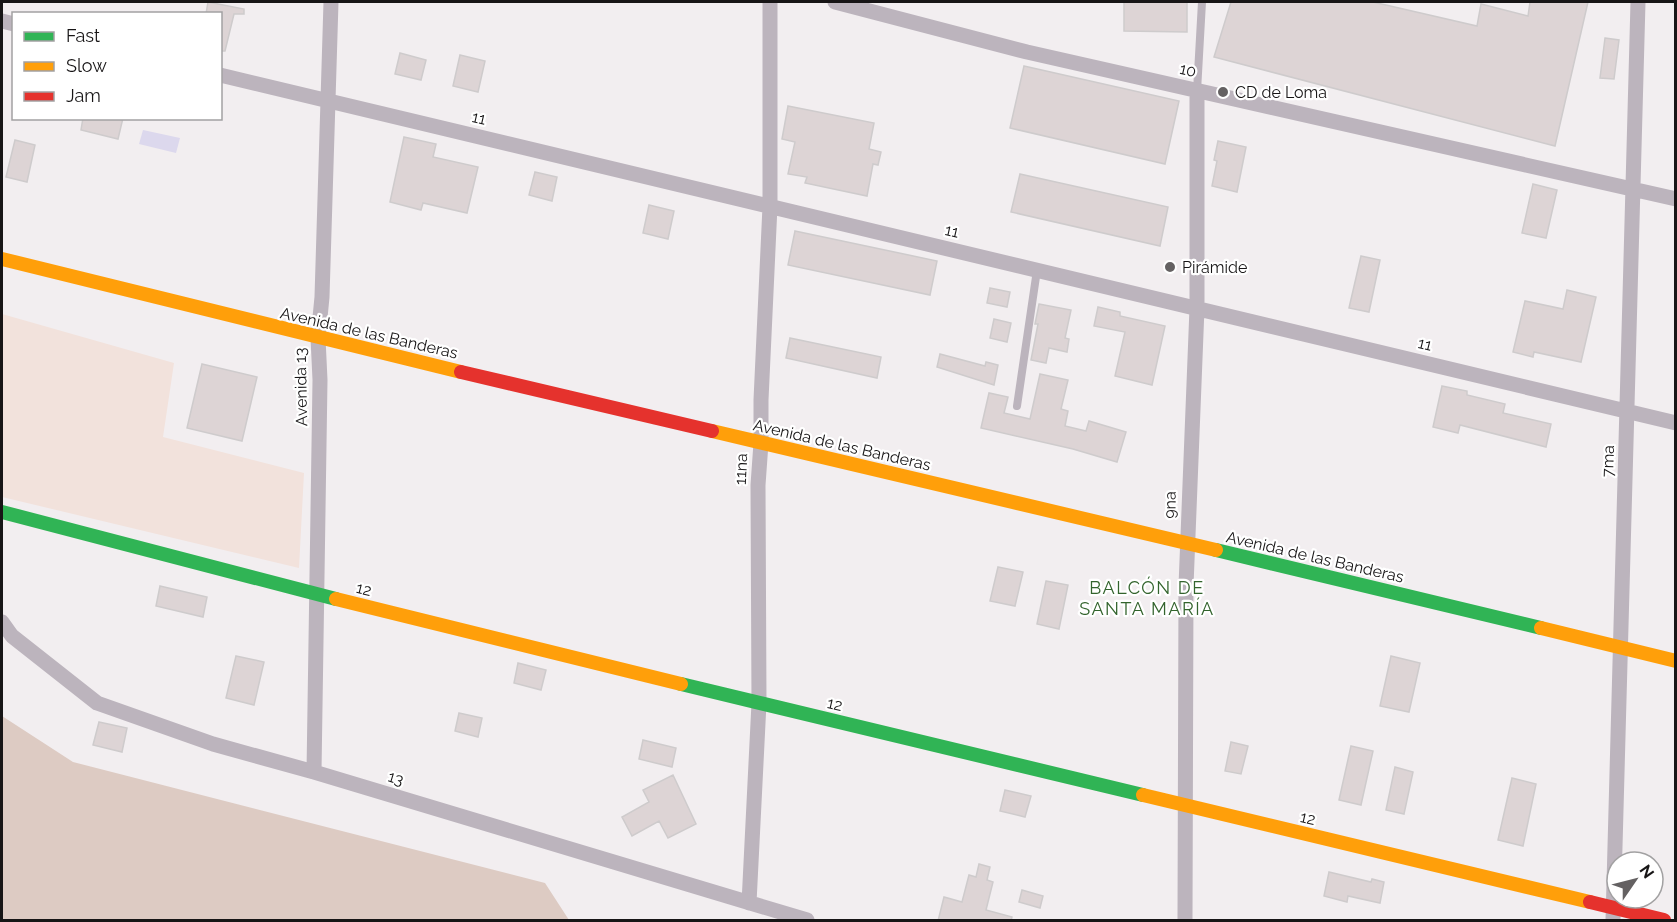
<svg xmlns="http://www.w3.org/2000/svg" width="1677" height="922" viewBox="0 0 1677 922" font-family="Raleway,sans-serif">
<rect width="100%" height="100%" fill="#f2eef0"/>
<path fill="#f2e2dc" d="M2 314 174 363 163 437 304 473 299 568 2 497Z"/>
<path fill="#ddcbc3" d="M2 716 73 762 545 883 569 920H2Z"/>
<path fill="#dcd8ed" d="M143 130 180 138 176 153 139 144Z"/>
<path fill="#ddd4d5" stroke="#cecbcc" stroke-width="1.5" d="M208 2 244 9V14H234L225 51H220V14H206Z
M1124 2H1187V32L1124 31Z
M1231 2H1373L1477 26 1481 4 1528 16 1530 2H1588L1555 146 1214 57Z
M1605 38 1619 40 1614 79 1600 78Z
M400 53 426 60 421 80 395 74Z
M460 55 485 61 478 92 453 86Z
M1024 66 1179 101 1165 164 1010 128Z
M788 106 874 123 869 149 881 152 878 165 873 164 867 196 805 183 807 177 788 174 795 142 782 139Z
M83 118H123L118 139 81 130Z
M404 137 436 144 433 157 478 167 467 213 423 203 421 210 390 202Z
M15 140 35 145 27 182 6 177Z
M1218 141 1246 147 1237 192 1212 186 1217 161 1214 160Z
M535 172 557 177 552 201 529 195Z
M1020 174 1168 207 1160 246 1011 212Z
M1533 184 1557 190 1546 238 1522 233Z
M649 205 674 211 668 239 643 233Z
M795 231 937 261 930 295 788 265Z
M1361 256 1380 260 1369 312 1349 308Z
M990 288 1010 292 1007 307 987 303Z
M1567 290 1596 297 1581 362 1534 352 1533 357 1513 352 1525 301 1563 309Z
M1039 304 1071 310 1065 338 1069 339 1067 352 1049 348 1046 363 1031 360 1038 324H1035Z
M1098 307 1120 312V316L1165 326 1152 385 1115 376 1125 332 1094 326Z
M994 319 1011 323 1007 342 990 338Z
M790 338 881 357 877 378 786 358Z
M940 354 985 366 986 362 998 365 994 385 937 367Z
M202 364 257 377 242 441 187 428Z
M1040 374 1068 380 1061 409 1068 411 1065 426 1086 431 1089 421 1126 432 1117 462 1073 449 981 428 989 393 1008 397 1004 413 1030 419Z
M1442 386 1467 391V395L1505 404 1503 413 1551 424 1546 447 1460 425 1458 433 1433 427Z
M998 567 1023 572 1015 606 990 601Z
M1046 581 1068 585 1059 629 1037 624Z
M160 586 207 597 203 617 156 606Z
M236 656 264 662 254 705 226 698Z
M1391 656 1420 663 1409 712 1380 706Z
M518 663 546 670 541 690 514 683Z
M459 713 482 718 478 737 455 731Z
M99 722 127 728 122 752 93 745Z
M643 740 676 748 672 767 639 759Z
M1231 742 1248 746 1241 774 1225 771Z
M1351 746 1373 751 1361 805 1339 800Z
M1395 767 1413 772 1404 814 1386 810Z
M673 775 696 824 668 838 659 821 632 836 622 817 649 802 643 790Z
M1512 778 1536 784 1523 846 1498 840Z
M1005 790 1031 796 1025 817 1000 811Z
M979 864 990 867 987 880 993 882 986 910 1012 917 1011 921H938L944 897 962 902 969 875 976 877Z
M1329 872 1371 882 1372 879 1384 882 1380 903 1348 896 1347 902 1324 896Z
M1022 890 1043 896 1040 908 1019 902Z"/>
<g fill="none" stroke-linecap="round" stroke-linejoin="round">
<path stroke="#bcb4bd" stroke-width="8" d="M1197 91 1202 2
M1017 406 1037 270"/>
<path stroke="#bcb4bd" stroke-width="15" d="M835 2 1027 52 1676 199
M2 21 14 24
M220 75 1676 423
M2 622 12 636 97 703 213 744 314 772 807 920
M314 772 320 380 318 338 322 297 331 2
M749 903 759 703 758 485 761 443V400L770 206V2
M1185 920 1186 586 1197 308V91
M1613 920 1638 2"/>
<path stroke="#30b455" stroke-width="14" d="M2 512 336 599
M1216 550 1541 628
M681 684 1143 795"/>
<path stroke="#ff9f0a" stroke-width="14" d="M2 259 461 372
M712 431 1216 550
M336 599 681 684
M1541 628 1676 661
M1143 795 1590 902"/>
<path stroke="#e5322d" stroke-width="14" d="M461 372 712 431
M1590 902 1664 920"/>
</g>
<g fill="#646162" stroke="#fff" stroke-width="2">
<circle cx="1223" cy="92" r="6"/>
<circle cx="1170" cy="267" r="6"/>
</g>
<g text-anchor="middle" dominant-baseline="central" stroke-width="4.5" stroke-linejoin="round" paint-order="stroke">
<g font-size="16" fill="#171516" stroke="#fff">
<text transform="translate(1188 70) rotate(13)">10</text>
<text transform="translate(479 118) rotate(13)">11</text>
<text transform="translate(952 231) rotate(13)">11</text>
<text transform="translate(369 333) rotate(13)">Avenida de las Banderas</text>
<text transform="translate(1425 344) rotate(14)">11</text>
<text transform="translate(301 387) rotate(-91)">Avenida 13</text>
<text transform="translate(842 445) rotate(13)">Avenida de las Banderas</text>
<text transform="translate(1608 461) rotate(-88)">7ma</text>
<text transform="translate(741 469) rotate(-87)">11na</text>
<text transform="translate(1170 505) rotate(-89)">9na</text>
<text transform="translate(1315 557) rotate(13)">Avenida de las Banderas</text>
<text transform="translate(364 589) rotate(14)">12</text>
<text transform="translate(835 704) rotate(13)">12</text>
<text transform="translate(396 778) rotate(17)">13</text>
<text transform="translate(1308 818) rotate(13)">12</text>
</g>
<g font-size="16" fill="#171516" stroke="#fff" text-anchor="start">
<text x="1235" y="92">CD de Loma</text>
<text x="1182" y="267">Pirámide</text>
</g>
<g font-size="18" letter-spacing="1.5" fill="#33642d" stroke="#fff">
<text x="1147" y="587">BALCÓN DE<tspan x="1147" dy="21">SANTA MARÍA</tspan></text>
</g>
</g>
<rect width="1677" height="922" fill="none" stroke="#171516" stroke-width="6"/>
<rect x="12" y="12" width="210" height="108" fill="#ffffff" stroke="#a2a1a2" stroke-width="1.5"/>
<rect x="24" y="32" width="30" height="9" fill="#30b455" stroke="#a2a1a2" stroke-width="1.5"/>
<text x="66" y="42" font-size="18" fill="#171516">Fast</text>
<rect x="24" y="62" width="30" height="9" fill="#ff9f0a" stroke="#a2a1a2" stroke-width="1.5"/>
<text x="66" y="72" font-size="18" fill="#171516">Slow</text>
<rect x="24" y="92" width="30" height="9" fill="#e5322d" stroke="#a2a1a2" stroke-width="1.5"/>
<text x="66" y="102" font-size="18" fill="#171516">Jam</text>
<g transform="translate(1635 880) rotate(55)"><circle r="28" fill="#ffffff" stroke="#a2a1a2" stroke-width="1.5"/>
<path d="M0-4.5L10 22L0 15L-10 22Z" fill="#646162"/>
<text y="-9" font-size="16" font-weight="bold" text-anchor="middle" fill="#171516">N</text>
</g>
</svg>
